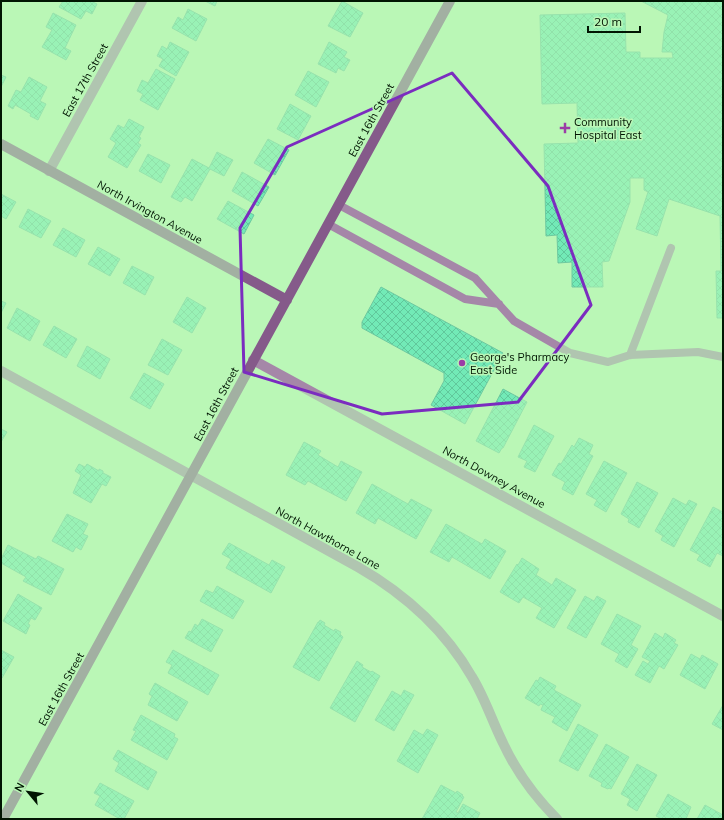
<svg xmlns="http://www.w3.org/2000/svg" width="724" height="820" viewBox="0 0 724 820" font-family="Mulish,sans-serif">
<defs>
<pattern id="building-cross-hatch" width="8" height="8" patternUnits="userSpaceOnUse"><rect width="8" height="8" fill="#72eab7"/><path d="M0 0l8 8M0 8l8-8" fill="none" stroke="#61c89c"/></pattern>
</defs>
<rect width="100%" height="100%" fill="#baf7b7"/>
<path fill="url(#building-cross-hatch)" stroke="#6ec9a0" d="M63 1H91L97 4 92 14 86 11 81 19 59 7Z
M205 1H217L215 6Z
M342 1 363 13 350 37 328 26Z
M641 1H723V318H717L716 271H721L720 216 669 199 657 236 636 229 648 192 644 190V178H630V202L609 261 602 262 603 287H572V262L558 263 557 235 546 236 544 144 578 143 577 103 542 104 540 15 625 13 626 52H640V58H673L672 52H662L664 32 668 15Z
M188 9 207 19 196 41 172 28 178 17 183 20Z
M53 13 76 25 65 48 71 51 66 60 42 47 52 30 46 27Z
M170 42 189 52 176 76 159 66 163 59 157 56 162 46 167 49Z
M329 42 347 52 344 57 350 60 344 71 338 68 336 73 318 64Z
M156 69 175 79 158 110 140 100 143 94 137 91 142 80 148 83Z
M308 71 329 82 316 107 295 95Z
M1 75 6 77 1 87Z
M29 77 47 87 40 101 46 104 38 120 30 116 31 114 15 105 13 109 8 106 16 90 21 92Z
M290 104 311 116 298 140 277 129Z
M129 119 144 127 139 137 141 138 138 143 141 145 127 168 108 157 116 143 110 139 118 125 124 128Z
M268 139 289 150 275 175 254 163Z
M217 152 233 160 224 176 210 169 192 201 185 197 181 202 171 197 192 159 209 168Z
M148 154 170 165 161 183 139 171Z
M242 172 269 187 258 206 232 191Z
M1 194 16 202 6 219 1 216Z
M228 201 254 215 244 234 217 219Z
M28 209 51 221 41 238 19 227Z
M63 228 85 240 76 257 53 245Z
M98 247 120 259 110 276 88 264Z
M132 266 154 277 145 295 123 283Z
M381 287 503 353 465 424 431 405 444 381V373L362 328V322Z
M187 297 206 308 192 333 173 322Z
M1 301 6 303 1 313Z
M17 308 40 321 30 341 7 328Z
M54 326 77 339 66 358 43 345Z
M162 339 182 350 168 375 148 365Z
M87 346 110 359 100 379 77 366Z
M144 373 164 384 150 409 130 398Z
M503 389 527 402 503 448H502L499 453 476 441Z
M534 425 554 436 535 472 524 467 527 461 518 457Z
M1 429 7 432 1 442Z
M579 438 593 445 589 454 593 456 573 495 562 489 565 482 552 475 559 463 561 464 572 445 574 447Z
M304 442 321 451 318 455 338 467 341 461 362 472 346 501 308 481 305 485 286 475Z
M604 461 627 473 606 512 594 505 597 500 586 494Z
M79 464 85 467 87 464 99 471V469L103 471V473L111 477 106 486 102 484 91 503 73 493 81 475 75 471Z
M637 482 658 493 639 528 628 522 629 519 621 514Z
M372 484 408 504 411 499 432 510 416 539 378 518 375 524 356 513Z
M673 498 686 505 689 500 697 504 674 547 661 540 663 536 655 531Z
M713 507 723 512V522L721 525H723V556L717 553 710 567 697 560 700 555 690 550Z
M67 514 88 524 83 534 88 536 81 550 76 547 73 552 52 541Z
M446 524 482 544 485 539 506 551 490 579 452 557 449 562 430 552Z
M229 543 269 565 272 560 285 567 271 593 226 568 231 559 222 554Z
M8 545 36 559 38 556 64 569 51 595 23 581 26 577 1 563V559Z
M522 558 539 569 536 575 552 585 556 578 576 590 554 628 536 618 542 608 523 597 519 603 500 592 517 564 518 565Z
M217 586 244 601 233 619 200 601 206 590 213 593Z
M18 594 42 608 35 620 31 618 28 624 30 625 26 634 3 621Z
M585 596 594 601 597 596 606 601 586 638 567 628Z
M617 614 641 626 631 645 638 649 627 668 615 661 619 654 601 644Z
M202 619 223 630 211 652 185 638 189 631 191 632 195 624 198 626Z
M320 620 325 623 324 625 334 631 335 629 341 632 340 634 343 637 319 681 293 667 318 622H319Z
M655 633 663 638 665 633 676 640 674 643 678 645 664 669 659 666 650 683 635 675 643 661 648 664 650 661 642 657Z
M1 650 14 657 2 678H1Z
M173 650 219 675 208 695 168 673 172 665 166 662Z
M691 654 700 659 702 655 718 664 705 689 680 675Z
M357 661 363 665 362 667 371 672 372 671 380 676 355 722 330 708Z
M540 677 556 686 554 690 581 705 567 731 552 722 555 717 541 710 543 705 540 704 539 706 525 698 536 680 538 681Z
M155 683 188 702 177 721 148 705 152 696 149 694Z
M404 690 414 695 394 731 375 720 392 691 401 696Z
M723 705V730L712 724Z
M141 715 175 734 174 737 178 739 167 760 131 740 136 731 133 730Z
M578 724 598 735 578 771 559 761Z
M427 729 438 735 418 773 397 761 414 730 423 735Z
M606 744 629 757 611 789 609 788 608 789 601 786 602 783 589 776Z
M118 750 157 772 148 790 115 771 119 763 113 759Z
M637 764 657 775 637 811 627 805 630 799 621 794Z
M100 783 134 801 124 819H120L95 805 100 796 94 793Z
M441 785 456 793 457 791 463 795 462 796 464 797 456 812 458 813 463 804 480 813 477 819H422Z
M668 794 691 807 686 819H662L656 816Z
M705 805 723 815V819H697Z"/>
<g fill="none" stroke-linecap="round" stroke-linejoin="round">
<path stroke="#a587a8" stroke-width="8" d="M339 205 475 278 514 321 570 353 608 362 630 355 698 352 723 357
M328 224 465 299 499 304
M630 355 671 248"/>
<path stroke="#a587a8" stroke-width="10" d="M49 171 142 1
M253 360 723 616
M1 371 358 567C405 594 445 630 472 677 485 698 492 721 503 743 516 771 535 797 557 819"/>
<path stroke="#855a8a" stroke-width="10" d="M1 144 287 300
M3 819 450 1"/>
</g>
<path d="M0 0H724V820H0ZM452 73 548 186 591 305 518 402 382 414 244 372 240 228 287 147Z" fill="#baf7b7" fill-opacity=".55" fill-rule="evenodd"/>
<path fill="none" stroke="#7b2cbf" stroke-width="3" stroke-linejoin="round" d="M452 73 548 186 591 305 518 402 382 414 244 372 240 228 287 147Z"/>
<g fill="#9b3da6" stroke="#baf7b7" stroke-width="1.5">
<path d="M563 122h4v4h4v4h-4v4h-4v-4h-4v-4h4z"/>
<circle cx="462" cy="363" r="4"/>
</g>
<g text-anchor="middle" dominant-baseline="central" stroke-width="3" stroke-linejoin="round" paint-order="stroke">
<g font-size="11" fill="#011502" stroke="#baf7b7">
<text transform="translate(85 80) rotate(-61)">East 17th Street</text>
<text transform="translate(371 120) rotate(-61)">East 16th Street</text>
<text transform="translate(150 212) rotate(29)">North Irvington Avenue</text>
<text transform="translate(216 404) rotate(-62)">East 16th Street</text>
<text transform="translate(494 477) rotate(29)">North Downey Avenue</text>
<text transform="translate(328 538) rotate(29)">North Hawthorne Lane</text>
<text transform="translate(61 689) rotate(-61)">East 16th Street</text>
</g>
<g font-size="11" fill="#011502" stroke="#baf7b7" text-anchor="start">
<text x="574" y="122">Community<tspan x="574" dy="13">Hospital East</tspan></text>
<text x="470" y="357">George's Pharmacy<tspan x="470" dy="13">East Side</tspan></text>
</g>
</g>
<rect width="724" height="820" fill="none" stroke="#011502" stroke-width="4"/>
<g transform="translate(28 792) rotate(299)" stroke="#baf7b7" stroke-width="3" paint-order="stroke">
<path d="M0-3L7 15L0 10L-7 15Z" fill="#011502"/>
<text y="-6" font-size="11" font-weight="bold" text-anchor="middle" fill="#011502">N</text>
</g>
<path d="M588 26v6h52v-6" fill="none" stroke="#011502" stroke-width="2"/>
<text x="594" y="26" font-size="12" fill="#011502" stroke="#baf7b7" stroke-width="3" paint-order="stroke">20 m</text>
</svg>
